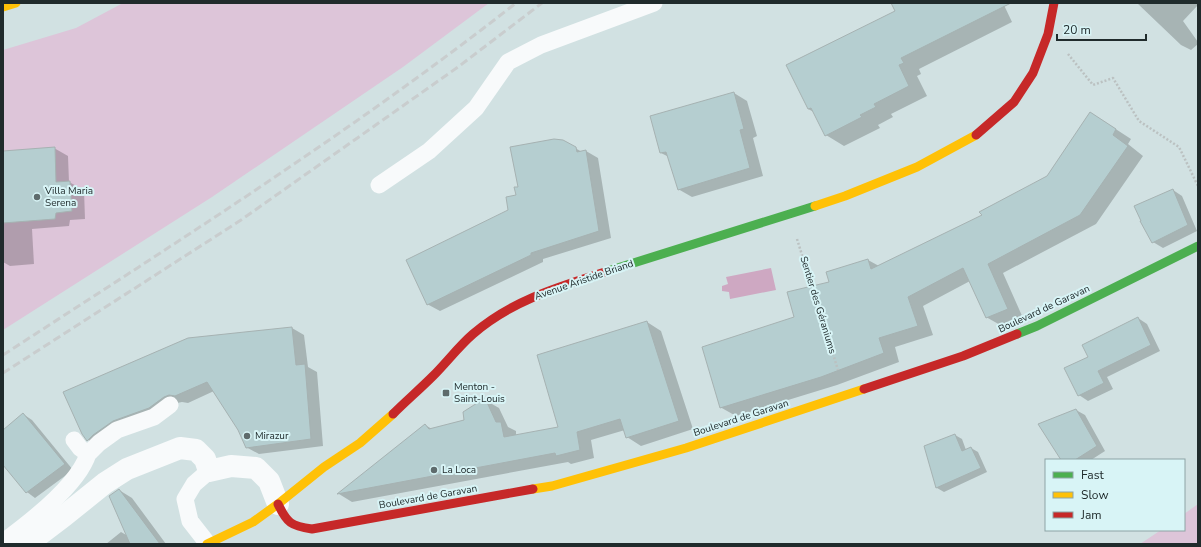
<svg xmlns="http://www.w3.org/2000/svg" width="1201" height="547" viewBox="0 0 1201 547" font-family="'Nunito Sans',sans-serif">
<rect width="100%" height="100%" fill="#d1e1e2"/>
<path fill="#ddc5d9" d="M123 3H489L403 67 212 197 3 330V50L76 28Z
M1198 504V544H1140L1161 530H1184V514Z"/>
<path fill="#cea8c2" d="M771 268 776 290 730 299 729 292 722 291V286L728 284 726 277Z"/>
<path fill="#0003" d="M893 3H1003L1012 22 919 69 921 74 917 76 927 96 891 114 893 117 878 125 880 128 844 146 826 135 814 112 808 109 897 11Z
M1137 3H1198V5L1183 21 1198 42V44L1191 50 1181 45Z
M734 93 747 101 757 136 753 138 763 176 692 197 678 189 669 157 661 153Z
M1091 113 1131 139 1128 144 1143 156 1096 224 1003 273 1023 318 1002 326 986 317 970 281 923 306 933 335 895 347 899 362 837 385 736 416 720 407 795 318 830 282 868 260 879 266 983 215 1048 177Z
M563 141 582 152 586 151 598 158 611 238 543 259V262L440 311 427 304 509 211 517 196 519 187Z
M54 148 68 156 69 182 84 190 85 219 70 220 69 226 32 229 34 264 10 266 3 262V152Z
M1173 190 1182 196 1197 231 1163 248 1153 242Z
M1138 318 1147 324 1160 351 1107 377 1113 389 1088 401 1079 395Z
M647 322 661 331 693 429 641 446 627 437 625 430 591 440 594 458 571 464 568 462 352 502 339 494 425 425 432 429 465 420 485 400 499 408 508 427 516 431V436L560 427Z
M292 328 304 335 308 367 317 372 323 446 259 454 246 447 239 430 214 391 188 403 182 402 177 403 100 447 88 440 82 433Z
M1076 410 1085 415 1105 451 1091 460H1062Z
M23 414 32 420 73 470 35 498 27 492 3 463V431Z
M955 435 962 439 966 450 971 448 978 452 987 472 944 492 937 488Z
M119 490 132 498 166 544H106L121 532 128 536Z"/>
<path fill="#b5ced0" stroke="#a6b2b2" d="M891 3H1011L901 58 904 63 899 65 909 86 874 104 876 107 860 115 862 117 825 136 811 108 808 109 786 65 895 11Z
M734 92 744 129 740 130 750 168 678 190 666 152 660 153 650 116Z
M1090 112 1116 129 1113 135 1128 146 1080 215 988 264 1008 309 986 318 963 268 908 297 918 326 879 338 884 353 821 377 720 408 702 347 794 317 787 292 829 282 826 272 868 259 871 269 982 215 979 212 1047 176Z
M554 139 563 140 576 147 577 152 586 150 599 231 531 253V255L427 305 406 260 508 210 506 197 516 195 514 187H518L510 147Z
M55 147 56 182 70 181 72 211 56 213 55 219 3 223V151Z
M1173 189 1188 225 1152 243 1140 221H1141L1134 206Z
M1138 317 1151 345 1098 371 1104 383 1078 396 1064 368 1088 357 1082 345Z
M647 321 679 421 626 438 620 419 577 432 580 450 556 456 555 453 337 494 425 424 429 429 464 420 463 412 485 398 496 422H501L504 437 558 427 537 355Z
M292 327 296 365 305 364 311 439 246 448 238 430 207 382 175 396 169 395 164 397 149 408 113 421 93 435 87 441 82 434 63 392 188 338Z
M1076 409 1097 446 1075 460H1061L1038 424Z
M23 413 65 464 26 493 3 465V430Z
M955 434 962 451 971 447 981 468 936 488 924 446Z
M119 489 160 544H130L109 496Z"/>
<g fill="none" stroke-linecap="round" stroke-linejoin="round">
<path stroke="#bbc1c1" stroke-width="2.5" stroke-dasharray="2 2" stroke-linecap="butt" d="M1068 54 1093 85 1113 78 1139 121 1179 147 1198 186
M797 239 838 370"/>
<path stroke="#f8fafb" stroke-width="17" d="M379 185 429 151 476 108 508 62 541 45 654 3
M88 454 99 443 117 430 154 417 170 405
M3 542C29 523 78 485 88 454L80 448 74 440
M208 544 190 521 185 499 194 484 209 471"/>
<path stroke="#f8fafb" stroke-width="22" d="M27 544 64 516 105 483 127 469 180 448 196 450 205 459 209 471 231 466 256 468 269 481 278 504"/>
<path stroke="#4caf50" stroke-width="9" d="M608 271 815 206
M1017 334 1037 326 1198 246"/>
<path stroke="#ffc107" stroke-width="9" d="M3 7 16 3
M815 206 845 196 917 167 976 135
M533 489 552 486 686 448 864 389
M207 544 253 522 278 504 324 467 360 443 393 414"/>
<path stroke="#c62828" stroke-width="9" d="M976 135 1014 102 1033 73 1048 34 1054 3
M864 389 963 356 1017 334
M393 414C406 401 420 389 433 376 447 362 459 346 473 334 512 300 561 286 608 271
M278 504C287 523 291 526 312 529L533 489"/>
<path stroke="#c9cdce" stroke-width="3" stroke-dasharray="8 4" stroke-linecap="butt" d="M3 355C177 242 353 131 516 3
M3 373 241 220 458 67 542 3"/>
</g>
<g fill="#5e6b6c" stroke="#d8f4f6" stroke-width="1.5">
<circle cx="37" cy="197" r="4"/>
<rect x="442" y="389" width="8" height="8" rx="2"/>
<circle cx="247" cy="436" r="4"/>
<circle cx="434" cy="470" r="4"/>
</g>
<g text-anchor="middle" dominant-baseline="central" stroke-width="4" stroke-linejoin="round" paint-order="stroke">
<g font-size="10" fill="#202b2c" stroke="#d8f4f6" text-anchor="start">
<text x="45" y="191">Villa Maria<tspan x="45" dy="12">Serena</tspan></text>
<text x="454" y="387">Menton -<tspan x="454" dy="12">Saint-Louis</tspan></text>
<text x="255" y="436">Mirazur</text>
<text x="442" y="470">La Loca</text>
</g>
<g font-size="10" fill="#202b2c" stroke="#d8f4f6">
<text transform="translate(584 280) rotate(-19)">Avenue Aristide Briand</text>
<text transform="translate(818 305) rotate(73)">Sentier des Géraniums</text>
<text transform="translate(1044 309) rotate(-25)">Boulevard de Garavan</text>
<text transform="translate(741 418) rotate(-18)">Boulevard de Garavan</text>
<text transform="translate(428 497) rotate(-10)">Boulevard de Garavan</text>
</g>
</g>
<rect width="1201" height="547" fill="none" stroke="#202b2c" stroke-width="8"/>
<rect x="1045" y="459" width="140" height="72" fill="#d8f4f6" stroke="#8ea4a5"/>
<rect x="1053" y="472" width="20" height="6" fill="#4caf50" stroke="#8ea4a5"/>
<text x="1081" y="479" font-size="12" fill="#202b2c">Fast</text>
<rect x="1053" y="492" width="20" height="6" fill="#ffc107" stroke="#8ea4a5"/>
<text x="1081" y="499" font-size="12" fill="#202b2c">Slow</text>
<rect x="1053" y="512" width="20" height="6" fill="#c62828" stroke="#8ea4a5"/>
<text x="1081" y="519" font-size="12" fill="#202b2c">Jam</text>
<path d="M1057 34v6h89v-6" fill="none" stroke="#202b2c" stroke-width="2"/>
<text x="1063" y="34" font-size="12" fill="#202b2c" stroke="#d8f4f6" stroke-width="3" paint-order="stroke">20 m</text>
</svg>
